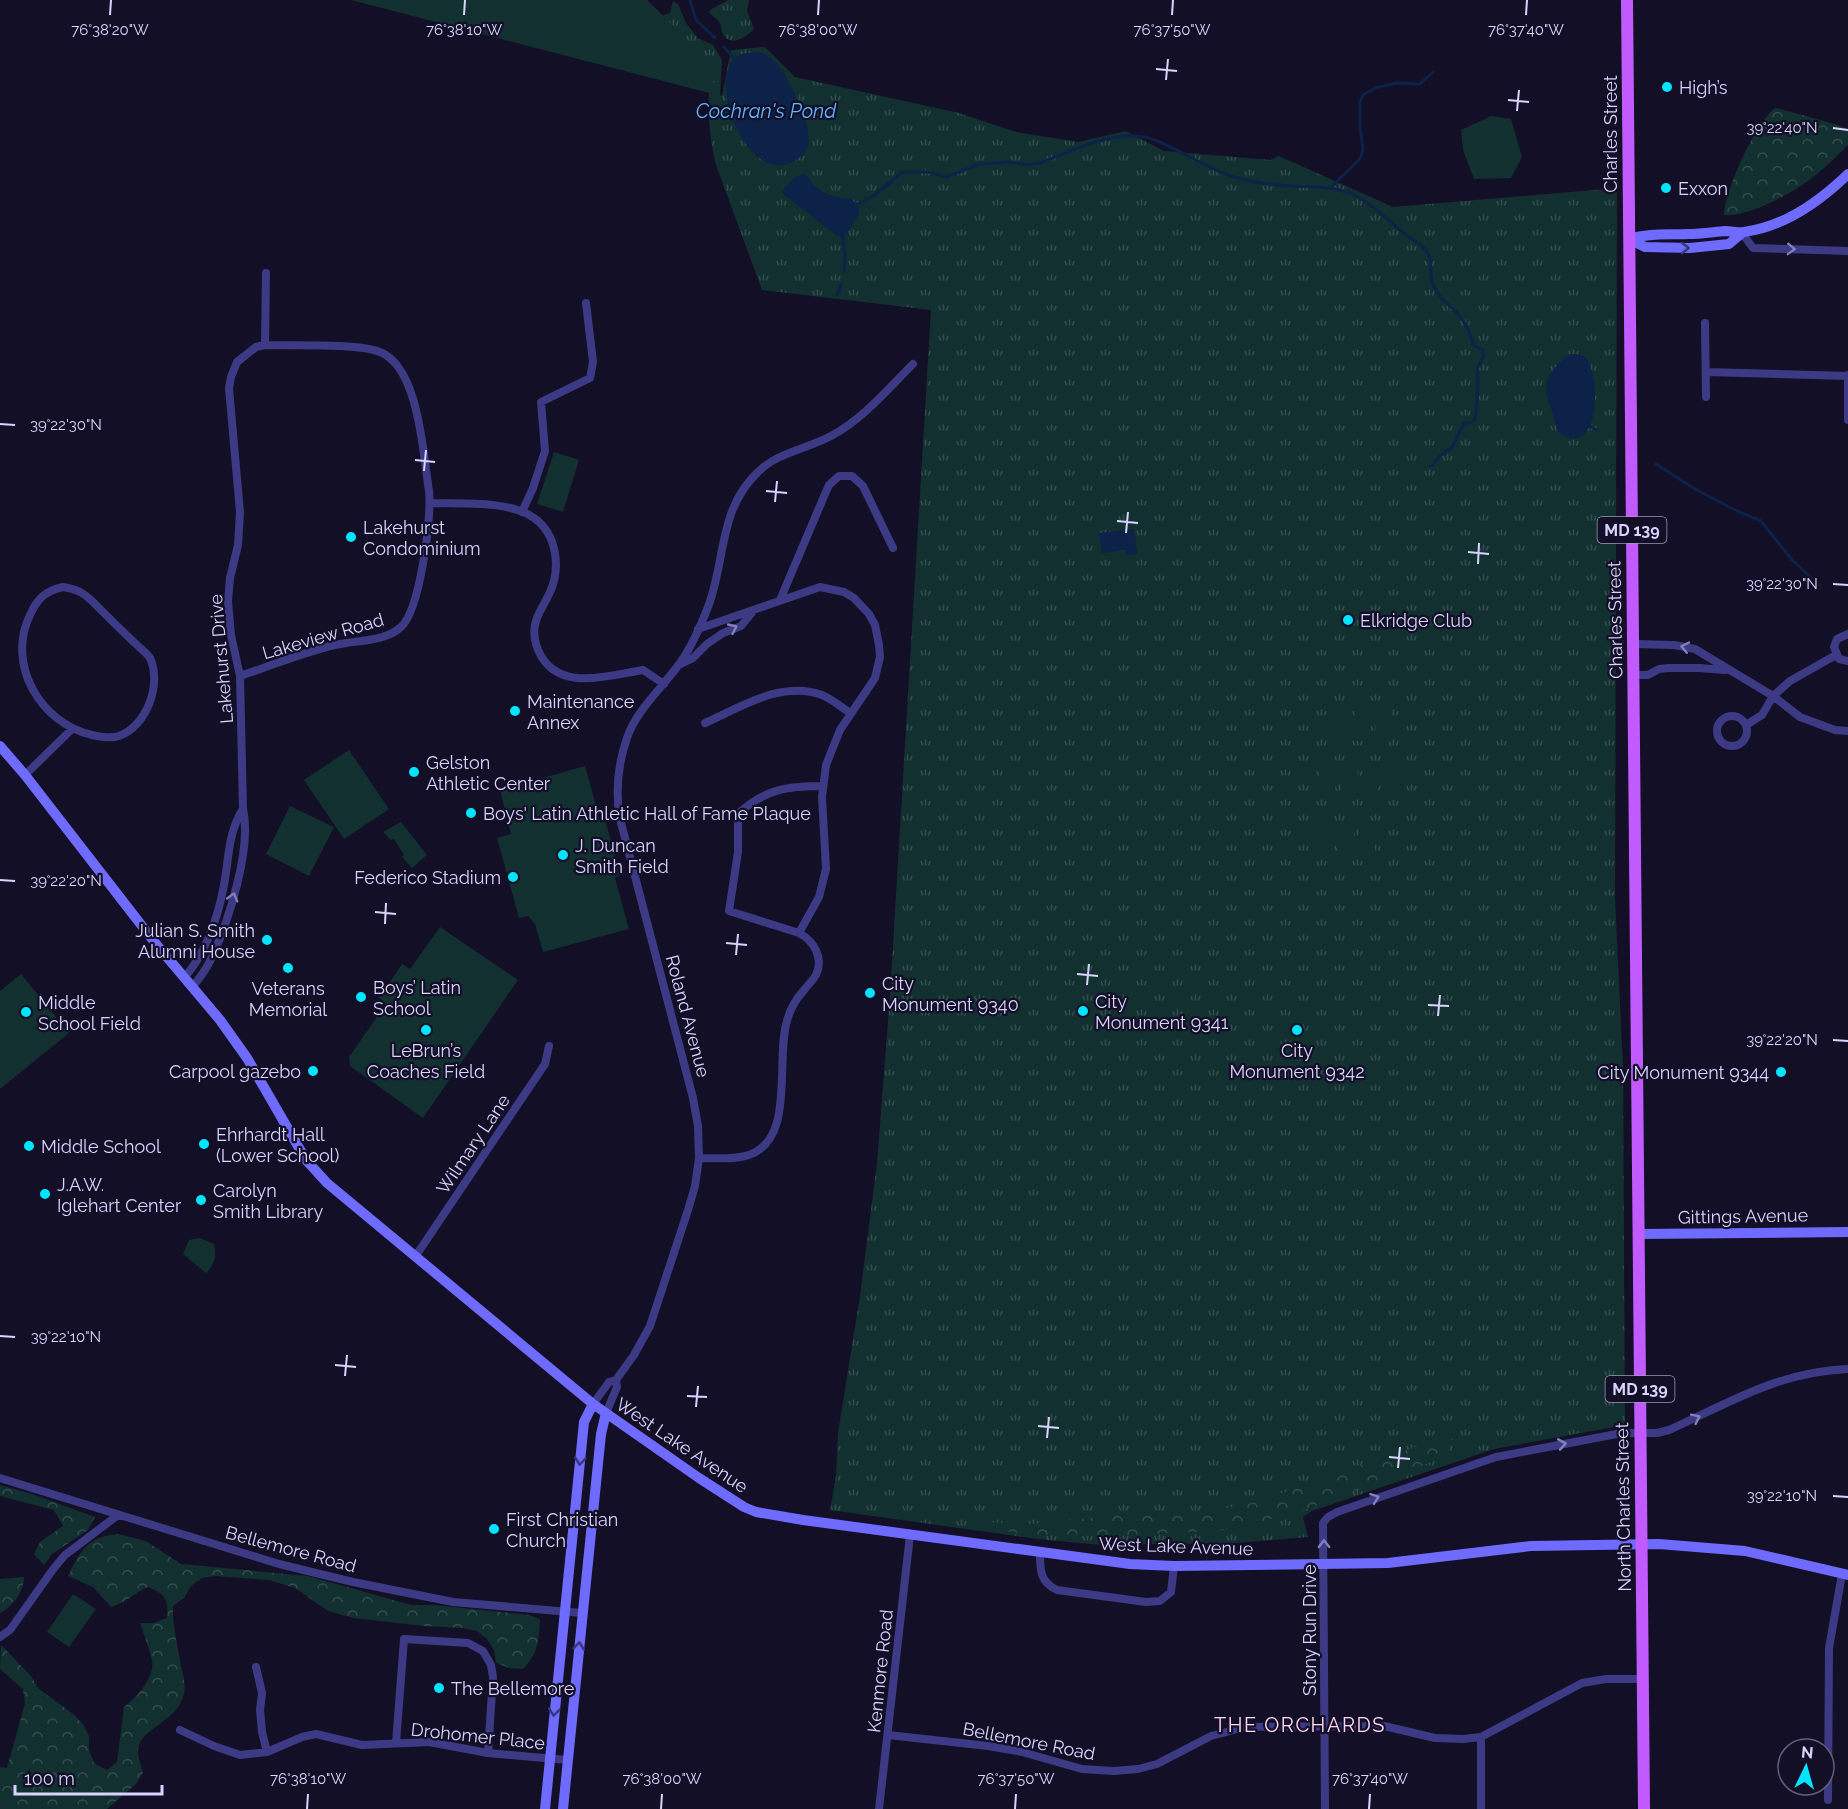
<svg xmlns="http://www.w3.org/2000/svg" width="1848" height="1809" viewBox="0 0 1848 1809" font-family="Raleway,sans-serif">
<defs>
<pattern id="grass-tufts" width="24" height="20" patternUnits="userSpaceOnUse" patternTransform="scale(1.5)"><rect width="24" height="20" fill="#12302f"/><path d="M3 7l-1-3M5 7V3M7 7l1-3M15 17l-1-3M17 17v-4M19 17l1-3" fill="none" stroke="#344d4e"/></pattern>
<pattern id="forest-crowns" width="20" height="18" patternUnits="userSpaceOnUse" patternTransform="scale(1.5)"><rect width="20" height="18" fill="#12302f"/><path d="M2 6a3 3 0 1 1 6 0M12 15a3 3 0 1 1 6 0" fill="none" stroke="#344d4e"/></pattern>
</defs>
<rect width="100%" height="100%" fill="#130f26"/>
<path fill="url(#grass-tufts)" d="M728 0H749L747 11 754 29C746 37 730 49 722 32 721 29 722 26 720 23 717 19 713 16 709 13L710 10Z
M673 1 678 4 686 23 698 38 713 45 722 60 720 95 722 96 731 50 765 47 795 77 959 113 1016 132 1078 142 1126 131 1164 151 1271 160 1279 156 1393 207 1617 188 1615 897 1623 1067 1625 1425 1494 1449 1312 1511 1303 1517 1308 1537 1236 1543 1102 1545 1037 1539 830 1510 836 1476 838 1433 860 1296 877 1163 890 996 931 310 762 290 716 165C710 141 708 118 709 93L714 94 663 15 670 13Z"/>
<path fill="url(#forest-crowns)" d="M1776 108C1800 115 1825 120 1848 129V145C1834 159 1819 174 1802 185 1785 197 1744 218 1724 215 1724 193 1757 118 1776 108Z
M1453 1439 1445 1457 1304 1510 1266 1520 1263 1528 1111 1536 1037 1535 987 1529 980 1522 1029 1524 1125 1515 1215 1510 1252 1503 1425 1444Z
M0 1485 32 1494 95 1517 88 1530 52 1554 44 1565 34 1554 40 1542 63 1526 54 1510 0 1496Z
M118 1534 146 1541 181 1564 308 1576 411 1605H435L529 1615 540 1619C539 1640 538 1654 523 1669L509 1668 496 1663 494 1650 487 1639 477 1631 463 1628 423 1626 354 1618 328 1611 295 1588 269 1580 215 1576 202 1578 191 1586 184 1598 173 1606C172 1626 178 1646 181 1666 183 1674 186 1685 184 1693 179 1720 146 1726 139 1745 136 1753 141 1765 143 1773L136 1784 107 1809H0V1767L7 1768 25 1703 23 1689 0 1669 1 1645 31 1676 38 1688 73 1714 83 1724 89 1736V1750L94 1763 107 1770 117 1762 124 1707C137 1697 155 1678 152 1660 149 1648 144 1635 140 1623H154L167 1618C169 1599 165 1594 148 1587 134 1593 126 1603 111 1607L93 1587 68 1576C81 1550 87 1537 118 1534Z
M24 1577C24 1592 12 1607 0 1613V1579Z"/>
<path fill="#12302f" d="M351 0H647C678 28 702 59 721 96Z
M1491 116 1511 119 1522 157 1511 178 1474 179 1463 150 1461 130Z
M554 452 579 460 563 512 537 504Z
M1333 705H1349V741L1333 740Z
M1355 706H1371V741H1354Z
M1376 706 1392 707 1391 742 1375 741Z
M349 750 389 809 344 839 304 780Z
M1320 763H1336L1335 798H1319Z
M1341 763H1358L1357 799 1341 798Z
M1363 764H1379L1378 799H1362Z
M1385 764 1401 765 1400 800H1384Z
M585 766 600 820 605 819 620 875 615 878 629 929 543 952 535 924 528 916 519 918 497 838 511 834 500 790Z
M290 806 334 827 309 876 266 854Z
M401 822 427 855 412 868 402 857 404 855 394 839 391 840 383 832Z
M1316 824 1332 825V860L1315 859Z
M1338 824 1354 825 1353 860 1337 859Z
M1359 825 1375 826V861L1358 860Z
M440 927 518 980 423 1118 350 1066 349 1057 386 1004 379 998 402 964 410 969Z
M21 974 69 1033 0 1089V991Z
M200 1238 214 1244C217 1255 215 1265 206 1273L183 1254 189 1240Z
M73 1594 96 1609 69 1647 47 1632Z"/>
<path fill="#0c2248" d="M760 52C764 54 769 56 772 59 787 72 810 122 809 142 808 154 794 163 784 165 743 173 706 77 738 56 743 52 753 53 760 52Z
M804 174C810 177 809 180 814 185 824 196 839 198 852 199L859 208V213L846 235 840 236 836 235 783 194 782 191C789 183 793 176 804 174Z
M1570 354C1575 354 1580 354 1584 356 1600 368 1602 450 1566 437 1556 433 1555 423 1553 414 1551 406 1547 399 1546 391 1545 375 1559 362 1570 354Z
M1134 529 1137 554 1126 555 1125 550 1102 553 1099 533Z"/>
<g fill="none" stroke-linecap="round" stroke-linejoin="round">
<path stroke="#0c2248" stroke-width="3" d="M690 0 696 20 715 38
M724 47 736 61
M1330 188 1360 159 1363 149 1360 128V102L1363 95 1375 88 1396 83 1420 84 1433 72
M854 206 873 196 903 172H928L947 177 979 164 1010 162 1029 165 1040 163C1074 150 1122 125 1157 141 1182 151 1205 167 1231 176 1247 181 1264 184 1280 185 1305 188 1333 184 1356 196 1375 206 1390 222 1406 235 1415 242 1425 245 1429 256 1432 266 1429 277 1434 287 1439 299 1450 305 1458 314 1467 323 1470 335 1474 346L1483 350V357L1477 369 1478 387 1475 420 1470 423H1464L1453 446 1440 456 1431 466
M842 232 845 257 844 272
M837 295 842 283
M1590 426 1596 430
M1656 464 1695 489 1737 511 1761 521 1792 560 1819 585"/>
<path stroke="#3d3a85" stroke-width="8" d="M1742 233 1753 248 1848 251
M1705 323 1706 397
M265 345 266 273
M1706 372 1848 376
M1848 375V420
M430 503C460 504 509 500 534 518 557 534 561 568 550 592 545 604 537 613 535 625 533 636 536 647 541 656 562 692 611 675 643 670L664 684
M522 512 533 488 545 451 541 402 590 378 593 362 586 303
M63 587C69 588 75 589 80 592 88 596 95 604 101 610 113 622 125 634 137 645 141 649 147 653 150 658 162 684 147 726 119 736 111 739 101 737 92 735 40 723 6 664 30 615 37 599 45 591 63 587Z
M780 600 825 494 829 485 839 476H852L863 486 893 548
M698 629 820 587 844 592 854 598 869 614 875 625 879 645 880 657 875 678 840 730 826 765 822 797 826 869 819 897 799 933
M1848 634 1837 639 1834 647 1839 659 1848 661
M1633 644 1674 645 1695 649 1773 696 1800 717 1835 730 1848 731
M679 665 693 658 707 644 723 633 741 626 754 610
M1634 675H1648L1659 669 1669 668H1699L1725 670
M1717 731a15 15 0 1 1 30 0a15 15 0 1 1-30 0Z
M705 723C741 707 782 680 822 695 832 699 841 707 850 713
M1746 725 1762 715 1773 696 1790 681 1836 655
M25 775 72 729
M184 978C206 953 218 917 224 885 229 858 228 832 243 809
M192 987C200 978 207 968 212 957 229 920 252 848 243 809L240 676 231 635 228 601 230 578 238 545 240 512 229 388 231 377 237 362 256 347 265 345C294 346 356 343 380 352 419 367 423 454 429 491 432 517 420 610 401 627 385 642 356 640 335 645 303 652 271 666 240 676
M699 1158C715 1158 734 1160 749 1155 796 1139 775 1060 787 1021 790 1009 796 999 804 990 808 985 813 980 816 975 824 958 814 941 799 933L729 911 738 852V814C765 789 787 786 823 786
M415 1257 545 1064 549 1046
M593 1404 609 1382 616 1380
M606 1413 617 1387 616 1380 634 1355 650 1326 688 1210 695 1186 699 1158 698 1126 693 1098 620 819C615 791 618 764 627 738 636 711 660 690 677 667 689 652 701 625 708 607 726 560 718 510 758 472 778 452 807 449 831 436 863 419 888 389 913 364
M0 1478 279 1564 353 1582 453 1602 582 1613
M1040 1553C1040 1570 1040 1582 1057 1590L1146 1602 1160 1601 1171 1592 1174 1566
M0 1637 10 1630 54 1568 65 1555 118 1515
M256 1667 262 1693 260 1710 262 1732 267 1752
M180 1730 214 1746 240 1755 267 1752 302 1737 316 1734 362 1745 429 1742 488 1753 567 1760
M888 1735 988 1746 1022 1752 1082 1769 1114 1771 1138 1769 1157 1764 1211 1736 1245 1727 1384 1726 1435 1738 1463 1739 1481 1737 1582 1683 1606 1679H1644
M1481 1737V1809
M396 1743 404 1639 468 1643 483 1651 491 1665 493 1677 488 1753
M1828 1800 1829 1648 1842 1574
M879 1809 910 1535
M1325 1809 1323 1523 1328 1517 1337 1512 1496 1457 1622 1433H1657L1669 1430C1731 1402 1778 1372 1848 1369"/>
<path stroke="#6f6bff" stroke-width="10" d="M1629 239C1649 233 1668 235 1688 234 1701 234 1713 232 1725 231 1732 231 1738 233 1744 232 1783 227 1820 201 1848 174
M1629 239 1645 247 1690 248 1729 244 1742 233
M0 746 25 775 156 944 220 1020 247 1058 306 1160 327 1183 593 1404 699 1478 744 1507 756 1512 803 1520 1130 1564 1174 1566 1388 1563 1531 1546 1659 1544 1745 1551 1848 1575
M1639 1234 1848 1232
M545 1809 584 1422 593 1404
M563 1809 601 1434 606 1413"/>
<path stroke="#c25bff" stroke-width="12" d="M1627 0 1644 1809"/>
</g>
<defs><path id="oneway-chevron" d="M-2-3.5L2.5 0L-2 3.5" fill="none" stroke-width="1.6" stroke-linecap="round" stroke-linejoin="round" transform="scale(1.5)"/></defs>
<g stroke="#38347d">
<use href="#oneway-chevron" transform="translate(1685 248)"/>
<use href="#oneway-chevron" transform="translate(580 1461) rotate(96)"/>
<use href="#oneway-chevron" transform="translate(579 1646) rotate(-84)"/>
<use href="#oneway-chevron" transform="translate(554 1712) rotate(96)"/>
</g>
<g stroke="#837fbc">
<use href="#oneway-chevron" transform="translate(1791 249) rotate(2)"/>
<use href="#oneway-chevron" transform="translate(733 628) rotate(-25)"/>
<use href="#oneway-chevron" transform="translate(1685 647) rotate(-168)"/>
<use href="#oneway-chevron" transform="translate(233 897) rotate(-74)"/>
<use href="#oneway-chevron" transform="translate(1696 1418) rotate(-26)"/>
<use href="#oneway-chevron" transform="translate(1562 1444) rotate(-10)"/>
<use href="#oneway-chevron" transform="translate(1375 1498) rotate(-20)"/>
<use href="#oneway-chevron" transform="translate(1324 1544) rotate(-91)"/>
</g>
<path fill="none" stroke="#d9d4ff" stroke-width="2" d="M110 15 111 0M464 15 465 0M818 15 819 0M1172 15 1173 0M1526 15 1527 0M1156 69 1177 71M1166 80 1168 59M1508 100 1529 102M1517 111 1519 90M1833 128 1848 130M0 424 15 425M415 460 435 462M424 471 426 450M766 491 787 493M775 502 777 481M1117 521 1138 523M1126 533 1128 512M1468 552 1489 554M1478 564 1479 543M1833 584 1848 585M0 880 15 881M375 912 396 914M385 924 386 903M726 943 747 945M736 955 738 934M1077 974 1098 976M1087 985 1089 964M1428 1005 1449 1006M1438 1016 1440 995M1833 1040 1848 1041M0 1336 15 1337M335 1365 356 1367M345 1376 347 1355M687 1396 707 1397M696 1407 698 1386M1038 1426 1059 1428M1047 1438 1049 1417M1389 1457 1410 1459M1398 1468 1400 1447M1833 1496 1848 1497M307 1809 308 1794M661 1809 662 1794M1015 1809 1016 1794M1369 1809 1370 1794"/>
<g fill="#00e5ff" stroke="#130f26" stroke-width="2">
<circle cx="1667" cy="87" r="6"/>
<circle cx="1666" cy="188" r="6"/>
<circle cx="351" cy="537" r="6"/>
<circle cx="1348" cy="620" r="6"/>
<circle cx="515" cy="711" r="6"/>
<circle cx="414" cy="772" r="6"/>
<circle cx="471" cy="813" r="6"/>
<circle cx="563" cy="855" r="6"/>
<circle cx="513" cy="877" r="6"/>
<circle cx="267" cy="940" r="6"/>
<circle cx="288" cy="968" r="6"/>
<circle cx="870" cy="993" r="6"/>
<circle cx="361" cy="997" r="6"/>
<circle cx="1083" cy="1011" r="6"/>
<circle cx="26" cy="1012" r="6"/>
<circle cx="426" cy="1030" r="6"/>
<circle cx="1297" cy="1030" r="6"/>
<circle cx="313" cy="1071" r="6"/>
<circle cx="1781" cy="1072" r="6"/>
<circle cx="204" cy="1144" r="6"/>
<circle cx="29" cy="1146" r="6"/>
<circle cx="45" cy="1194" r="6"/>
<circle cx="201" cy="1200" r="6"/>
<circle cx="494" cy="1529" r="6"/>
<circle cx="439" cy="1688" r="6"/>
</g>
<g text-anchor="middle" dominant-baseline="central" stroke-width="4.5" stroke-linejoin="round" paint-order="stroke">
<g fill="#130f26" stroke="#9e99be" stroke-width="1.5">
<rect x="1597.5" y="517" width="69" height="26" rx="4.5"/>
<rect x="1605.5" y="1376" width="69" height="26" rx="4.5"/>
</g>
<g font-size="16" font-weight="bold" fill="#d9d4ff">
<text x="1632" y="530">MD 139</text>
<text x="1640" y="1389">MD 139</text>
</g>
<g font-size="18" fill="#d9d4ff" stroke="#130f26" text-anchor="start">
<text x="1679" y="87">High’s</text>
<text x="1678" y="188">Exxon</text>
<text x="363" y="527">Lakehurst<tspan x="363" dy="21">Condominium</tspan></text>
<text x="1360" y="620">Elkridge Club</text>
<text x="527" y="701">Maintenance<tspan x="527" dy="21">Annex</tspan></text>
<text x="426" y="762">Gelston<tspan x="426" dy="21">Athletic Center</tspan></text>
<text x="483" y="813">Boys' Latin Athletic Hall of Fame Plaque</text>
<text x="575" y="845">J. Duncan<tspan x="575" dy="21">Smith Field</tspan></text>
<text x="501" y="877" text-anchor="end">Federico Stadium</text>
<text x="255" y="930" text-anchor="end">Julian S. Smith<tspan x="255" dy="21">Alumni House</tspan></text>
<text x="882" y="983">City<tspan x="882" dy="21">Monument 9340</tspan></text>
<text x="373" y="987">Boys’ Latin<tspan x="373" dy="21">School</tspan></text>
<text x="288" y="988" text-anchor="middle">Veterans<tspan x="288" dy="21">Memorial</tspan></text>
<text x="1095" y="1001">City<tspan x="1095" dy="21">Monument 9341</tspan></text>
<text x="38" y="1002">Middle<tspan x="38" dy="21">School Field</tspan></text>
<text x="426" y="1050" text-anchor="middle">LeBrun’s<tspan x="426" dy="21">Coaches Field</tspan></text>
<text x="1297" y="1050" text-anchor="middle">City<tspan x="1297" dy="21">Monument 9342</tspan></text>
<text x="301" y="1071" text-anchor="end">Carpool gazebo</text>
<text x="1769" y="1072" text-anchor="end">City Monument 9344</text>
<text x="216" y="1134">Ehrhardt Hall<tspan x="216" dy="21">(Lower School)</tspan></text>
<text x="41" y="1146">Middle School</text>
<text x="57" y="1184">J.A.W.<tspan x="57" dy="21">Iglehart Center</tspan></text>
<text x="213" y="1190">Carolyn<tspan x="213" dy="21">Smith Library</tspan></text>
<text x="506" y="1519">First Christian<tspan x="506" dy="21">Church</tspan></text>
<text x="451" y="1688">The Bellemore</text>
</g>
<g font-size="18" fill="#d9d4ff" stroke="#130f26">
<text transform="translate(1610 134) rotate(-90)">Charles Street</text>
<text transform="translate(1615 620) rotate(-91)">Charles Street</text>
<text transform="translate(323 636) rotate(-16)">Lakeview Road</text>
<text transform="translate(221 659) rotate(-95)">Lakehurst Drive</text>
<text transform="translate(688 1016) rotate(75)">Roland Avenue</text>
<text transform="translate(473 1144) rotate(-56)">Wilmary Lane</text>
<text transform="translate(1743 1216) rotate(-1)">Gittings Avenue</text>
<text transform="translate(682 1445) rotate(34)">West Lake Avenue</text>
<text transform="translate(1623 1507) rotate(-91)">North Charles Street</text>
<text transform="translate(1176 1546) rotate(2)">West Lake Avenue</text>
<text transform="translate(291 1549) rotate(15)">Bellemore Road</text>
<text transform="translate(1309 1630) rotate(-90)">Stony Run Drive</text>
<text transform="translate(880 1671) rotate(-84)">Kenmore Road</text>
<text transform="translate(478 1736) rotate(6)">Drohomer Place</text>
<text transform="translate(1029 1741) rotate(11)">Bellemore Road</text>
</g>
<g font-size="20" font-style="italic" fill="#62b6ff" stroke="#130f26">
<text x="766" y="111">Cochran's Pond</text>
</g>
<g font-size="20" letter-spacing="1.5" fill="#ffd6f0" stroke="#130f26">
<text x="1300" y="1725">THE ORCHARDS</text>
</g>
</g>
<g font-size="15" text-anchor="middle" fill="#d9d4ff" stroke="#130f26" stroke-width="4.5" stroke-linejoin="round" paint-order="stroke">
<text x="110" y="35">76°38'20"W</text>
<text x="464" y="35">76°38'10"W</text>
<text x="818" y="35">76°38'00"W</text>
<text x="1172" y="35">76°37'50"W</text>
<text x="1526" y="35">76°37'40"W</text>
<text x="1782" y="133">39°22'40"N</text>
<text x="66" y="430">39°22'30"N</text>
<text x="1782" y="589">39°22'30"N</text>
<text x="66" y="886">39°22'20"N</text>
<text x="1782" y="1045">39°22'20"N</text>
<text x="66" y="1342">39°22'10"N</text>
<text x="1782" y="1501">39°22'10"N</text>
<text x="308" y="1784">76°38'10"W</text>
<text x="662" y="1784">76°38'00"W</text>
<text x="1016" y="1784">76°37'50"W</text>
<text x="1370" y="1784">76°37'40"W</text>
</g>
<g transform="translate(1806 1767) rotate(5)"><circle r="28" fill="#130f26" stroke="#625e7d" stroke-width="1.5"/>
<path d="M0-4.5L10 22L0 15L-10 22Z" fill="#00e5ff"/>
<text y="-9" font-size="16" font-weight="bold" text-anchor="middle" fill="#d9d4ff">N</text>
</g>
<path d="M15 1785v9h147v-9" fill="none" stroke="#d9d4ff" stroke-width="3"/>
<text x="24" y="1785" font-size="18" fill="#d9d4ff" stroke="#130f26" stroke-width="4.5" paint-order="stroke">100 m</text>
</svg>
